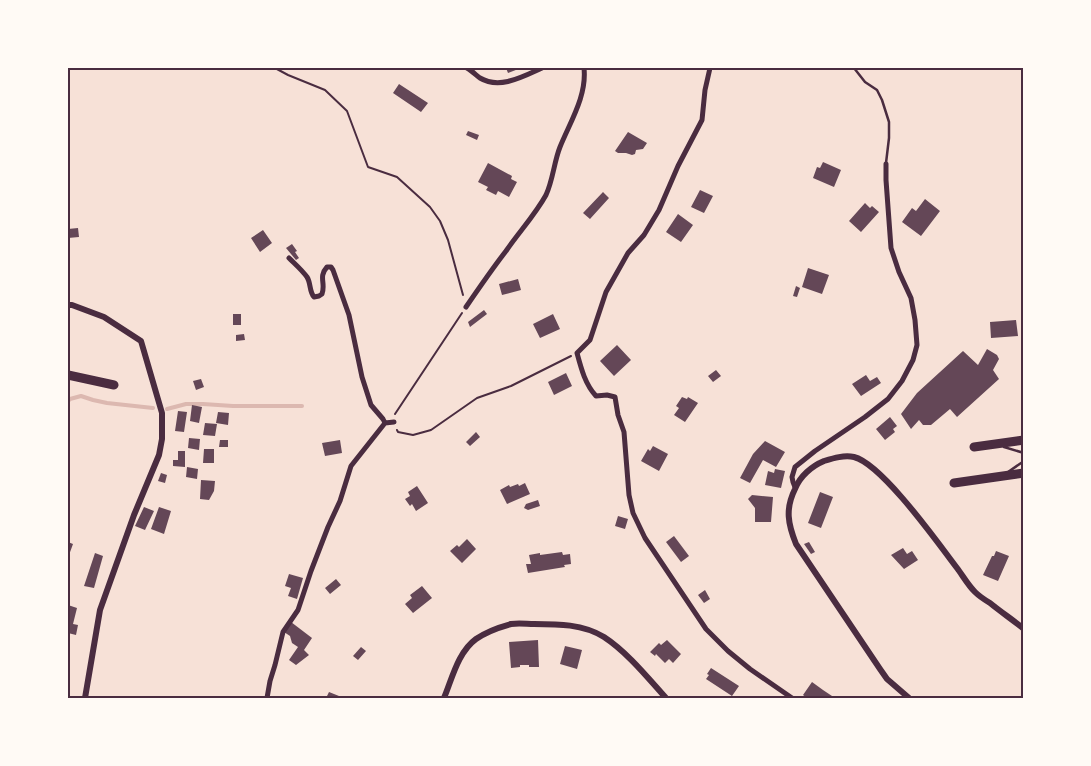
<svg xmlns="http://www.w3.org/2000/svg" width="1091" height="766" viewBox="0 0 1091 766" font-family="'PT Sans',sans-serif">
<rect width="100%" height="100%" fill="#f7e1d7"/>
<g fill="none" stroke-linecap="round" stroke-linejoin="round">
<path stroke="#dcb8b0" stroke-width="4" d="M68 401 70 399 81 396 93 400 107 403 153 408
M167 409 186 404H203L233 406H302"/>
</g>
<path fill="#644757" d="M506 68H521L508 73Z
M399 84 428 103 421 112 393 93Z
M468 131 479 135 477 140 466 135Z
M628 132 647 143 643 149 636 150 635 154 632 155 626 153H618L615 151Z
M823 162 841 170 834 187 813 178 817 167 820 168Z
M488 163 512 176 511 179 517 182 509 197 498 191 496 195 486 190 488 187 478 182Z
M700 190 713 196 704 213 691 207Z
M603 192 609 198 590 219 583 213Z
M925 199 940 211 921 236 902 222 912 208 916 211Z
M865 203 870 208 872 206 879 212 861 232 849 221Z
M678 214 693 225 681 242 666 232Z
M78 228 79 237 68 238V229Z
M263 230 272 243 260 252 251 238Z
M292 244 297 251 295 252 299 258 296 260 286 248Z
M808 268 829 275 822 294 802 287Z
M518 279 521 290 502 295 499 284Z
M796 286 800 288 797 297 793 296Z
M484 310 487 314 470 327 468 322Z
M233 314H241V325H233Z
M553 314 560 329 540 338 533 324Z
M1016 320 1018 336 991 338 990 322Z
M244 334 245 340 236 341V335Z
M617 345 631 360 614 376 600 361Z
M987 349 997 355 999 359 993 370 999 379 957 417 950 409 931 425H923L919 420 911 429 901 414 917 393 963 351 978 365Z
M716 370 721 376 713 382 708 376Z
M566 373 572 386 554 395 548 382Z
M866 375 870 381 877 377 881 383 861 396 852 384Z
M201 379 204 387 196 390 193 381Z
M682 397 687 399 688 397 698 403 685 422 674 415 679 408 676 406Z
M192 405 202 407 199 423 190 421Z
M178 411 187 412 184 432 175 431Z
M218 412 229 413 228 425 216 423Z
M890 417 897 426 893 429 895 432 885 440 876 429Z
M205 423 217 424 215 436 203 435Z
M476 432 480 437 470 446 466 442Z
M189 438 200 439 199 450 188 448Z
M220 440H228V447H219Z
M340 440 342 453 325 456 322 443Z
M765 441 785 452 776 467 763 460 750 483 740 478 753 454Z
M653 446 668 454 659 471 641 461 648 449 650 451Z
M204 449H214V463H203Z
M178 451H185V467L173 466V460H178Z
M187 467 198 469 197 479 186 477Z
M775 469 785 471 781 488 765 485 768 471 774 473Z
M161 473 167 475 165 483 158 481Z
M201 480 215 481 214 491 209 500 200 499Z
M525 483 530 494 507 504 500 490 509 485 510 487 518 484 519 486Z
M417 486 428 503 416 511 412 504 410 506 405 499 410 496 408 492Z
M820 492 833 497 821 528 808 523Z
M752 495 773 497 771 522H755V508L748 499Z
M538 500 540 506 528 510 524 508 526 504Z
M144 507 154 511 145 530 135 526Z
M159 507 171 511 164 534 151 529Z
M618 516 628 519 625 529 615 526Z
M674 536 689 556 681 562 666 542Z
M467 539 476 549 462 563 450 551 457 545 459 547Z
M68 542 73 544 69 555 68 554Z
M809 542 815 552 811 554 804 544Z
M903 548 907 554 912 551 918 560 904 569 891 555Z
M996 551 1009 556 998 581 983 575 992 556H994Z
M562 552 563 555 570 554 571 564 564 565 565 567 528 573 526 564H531L529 555 540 553V555Z
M95 553 103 556 94 588 84 586Z
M289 574 303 578 297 599 288 596 291 588 285 586Z
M336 579 341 585 330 594 325 588Z
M422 586 432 598 413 613 405 604 412 598 410 595Z
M705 590 710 599 704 603 698 595Z
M68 605 77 608 73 624 78 625 76 635 68 633Z
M291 622 312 638 304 650 309 655 296 665 289 660 298 647 292 643 290 636 284 632Z
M538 640 539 667H529V665H520V667L511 668 509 642Z
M667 640 681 654 673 663 669 659 665 663 656 654 655 656 650 652 659 643 661 645Z
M565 646 582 650 577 669 560 664Z
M361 647 366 651 358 660 353 656Z
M711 668 739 686 732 696 706 679 709 675 707 674Z
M812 682 823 690 835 698H807L803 695Z
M329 692 344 698H326Z"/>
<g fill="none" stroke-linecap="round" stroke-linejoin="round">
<path stroke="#4a2c40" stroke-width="2" d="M275 68 288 75 325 90 347 111 368 167 397 177 430 207 440 221 448 240 463 295
M395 414 462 313
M397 430 398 432 413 435 431 430 477 398 511 386 571 356"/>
<path stroke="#4a2c40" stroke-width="2.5" d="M854 68 865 82 877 90 882 100 889 122V138L886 163
M1004 447 1024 453
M1008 472 1024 461"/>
<path stroke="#4a2c40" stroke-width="5" d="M467 68C472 71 476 75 480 78 500 90 524 76 542 68
M710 68 705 90 702 120 678 166 659 210 644 235 628 253 606 292 590 340 577 353C581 368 585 384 596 396L607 395 615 397 618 415 624 432 629 495 633 513 645 538 706 629 728 651 750 669 792 698
M289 258C295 264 302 270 307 277 311 283 309 291 314 297L319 296 322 294C326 283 318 277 327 267H331L333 270 349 315 362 377 371 405 383 419 385 423
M466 307C479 288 492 269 506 251 519 232 535 215 546 195 553 180 554 162 560 147 570 122 587 96 584 68
M795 487 793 482 792 477 795 467 815 451 865 417 888 399 902 381 913 360 917 345 915 320 911 298 899 272 891 248 886 180V164
M267 698 270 681 275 665 283 632 298 610 311 571 328 527 340 501 351 466 385 423 394 422"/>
<path stroke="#4a2c40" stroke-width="6" d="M68 305H72L104 317 141 341 162 413V439L159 455 134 515 100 610 85 698
M444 698C452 679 458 652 476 639 486 632 500 627 511 624 519 623 527 624 534 624 558 624 583 624 604 637 627 652 648 678 666 698
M909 698 887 679 880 669 796 544C788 524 785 509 795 489 800 476 812 466 824 461 834 458 844 455 854 457 882 464 938 543 957 568 963 576 968 585 975 592 979 596 985 600 990 603 1001 612 1013 620 1024 629"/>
<path stroke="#4a2c40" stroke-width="9" d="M68 375 114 385
M974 447 1024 440
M954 483 1024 473"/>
</g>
<rect width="1091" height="766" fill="none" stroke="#fffaf5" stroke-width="138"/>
<rect x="69" y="69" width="953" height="628" fill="none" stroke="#4a2c40" stroke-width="2"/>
</svg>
